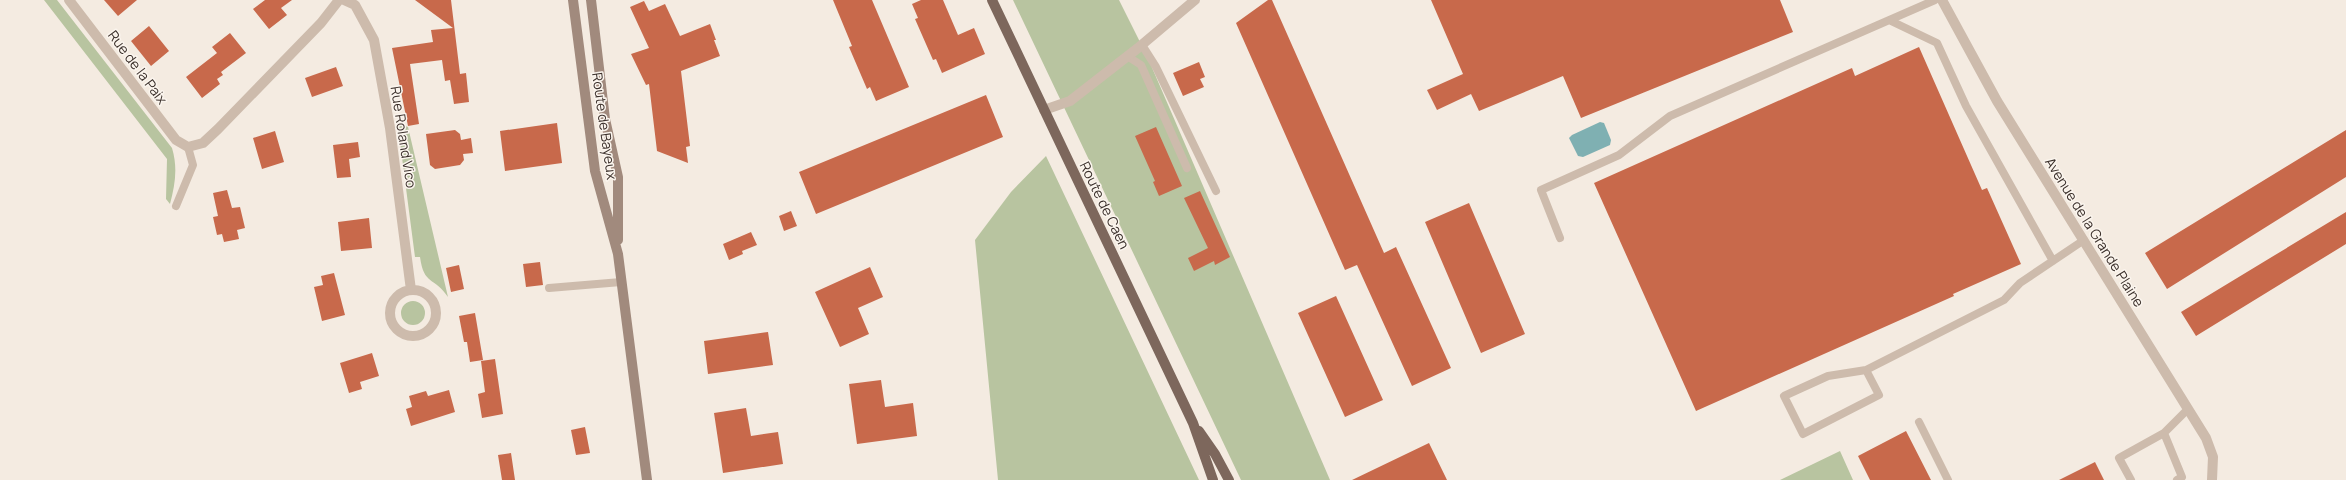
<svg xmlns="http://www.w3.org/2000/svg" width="2346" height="480" viewBox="0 0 2346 480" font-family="Manrope,sans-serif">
<rect width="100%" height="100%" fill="#f4ebe1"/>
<path fill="#b8c4a0" d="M44 0H57L172 148C178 168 175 185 170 204L166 199 167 159Z
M1013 0H1119L1147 56 1330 480H1241Z
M403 125 408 127 448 297C434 276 424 286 420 257H415L398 127Z
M1046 156 1199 480H998L975 240 1011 192Z
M401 313a12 12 0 1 1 24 0a12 12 0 1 1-24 0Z
M1840 451 1853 480H1780Z"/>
<path fill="#7fb0b2" d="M1600 122 1604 123 1611 140 1610 145 1583 157 1578 156 1569 138 1572 135Z"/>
<path fill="#c8694b" d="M104 0H137L118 16Z
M265 0H292L281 8 287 15 269 29 253 9Z
M415 0H451L460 74 466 73 469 102 454 104 450 80 445 81 442 60 410 64 419 124 408 126 392 48 433 42 431 30 453 28Z
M833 0H872L909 87 876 101 870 87 867 89 849 47 852 46Z
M921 0H943L958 35 974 28 985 54 942 73 936 59 933 60 915 19 918 18 912 4Z
M1268 0H1272L1384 253 1396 247 1451 368 1412 386 1357 265 1345 270 1236 23Z
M1431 0H1780L1793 32 1581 118 1563 76 1479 111 1471 94 1437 110 1427 90 1463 74Z
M644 1 649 11 665 4 680 36 710 24 716 40H714L720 56 681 71 690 146 686 147 688 163 657 151 649 84 646 85 631 54 649 48 630 7Z
M149 26 169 51 151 66 131 41Z
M230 33 246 53 221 72 223 75 217 79 220 84 202 98 186 77 217 53 212 47Z
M1919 47 1982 190 1987 188 2021 264 1953 294 1954 296 1696 411 1594 183 1852 68 1855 76Z
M1199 62 1205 77 1200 79 1204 87 1183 96 1173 73Z
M336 67 343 86 312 97 305 78Z
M986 95 1003 137 816 214 799 172Z
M557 123 562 163 505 171 500 131Z
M1156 127 1182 186 1159 196 1153 182 1155 181 1135 136Z
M455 130 460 134 461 140 471 138 473 153 463 154 464 160 460 165 435 169 430 165 426 134Z
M2346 130V177L2167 289 2145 253Z
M275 131 284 162 262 169 253 138Z
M358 142 360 157 349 159 351 177 337 178 333 145Z
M227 190 232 208 240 207 245 228 237 230 239 239 224 242 222 234 217 235 213 217 218 216 213 193Z
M1200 191 1230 257 1215 265 1214 261 1194 271 1188 258 1208 248 1184 198Z
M1469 203 1525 334 1481 353 1425 222Z
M791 211 797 226 784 231 779 216Z
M2346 212V244L2196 336 2181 312Z
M369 218 372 248 341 251 338 222Z
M751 232 757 245 742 251 743 254 729 260 723 244Z
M540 262 543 285 526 287 523 264Z
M459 265 464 289 451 292 446 268Z
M870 267 883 297 858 308 869 334 840 347 815 292Z
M334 273 345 315 322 321 314 287 323 285 321 276Z
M1336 296 1383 400 1345 417 1298 313Z
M475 313 483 360 470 362 467 342H464L459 316Z
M768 332 773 365 708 374 704 341Z
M372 353 379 376 360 382 362 389 349 393 340 363Z
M495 359 503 414 482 418 478 394 485 392 481 361Z
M881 380 885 407 913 403 917 436 857 444 849 384Z
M449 390 455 412 411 426 406 409 412 407 409 396 426 391 428 396Z
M746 408 751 436 778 432 783 464 723 473 714 413Z
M585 427 590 453 576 455 571 430Z
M1906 431 1931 480H1870L1858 456Z
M1429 443 1447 480H1352Z
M511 453 515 480H502L498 455Z
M2095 462 2104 480H2059Z"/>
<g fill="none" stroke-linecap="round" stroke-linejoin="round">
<path stroke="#cdbbac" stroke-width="8" d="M1891 21 1937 43 1966 106 2053 261
M1142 45 1156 67 1216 191
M1127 56 1141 65 1187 168
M176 206 193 165 188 147
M1560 238 1541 190 1619 155 1670 116 1935 0
M549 288 621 282
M1866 370 1879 395 1803 434 1784 396 1828 376 1866 370 2004 300 2020 283 2084 240
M1919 422 1948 480
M2164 433 2182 477 2177 480
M2131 480 2119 458 2164 433 2188 409"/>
<path stroke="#cdbbac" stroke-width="10" d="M69 0 176 140 188 147 203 143 218 129 321 23 339 0
M344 0 355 5 374 40 390 128 411 290
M1942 0 1997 101 2206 438 2213 457 2212 480
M1044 110 1070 101 1138 48 1195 0
M390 313a23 23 0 1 1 46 0a23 23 0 1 1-46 0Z"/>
<path stroke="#a18a7d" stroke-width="10" d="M573 0 595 171 618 254 647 480
M591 0 605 119 618 177V240"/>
<path stroke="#7d675c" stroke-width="10" d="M992 0 1193 423 1213 480
M1199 431 1215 454 1229 480"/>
</g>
<g text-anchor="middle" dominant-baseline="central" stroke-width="3" stroke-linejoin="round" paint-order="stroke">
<g font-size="14" fill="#3b302b" stroke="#fbf5ee">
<text transform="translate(138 67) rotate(53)">Rue de la Paix</text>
<text transform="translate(605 126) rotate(82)">Route de Bayeux</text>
<text transform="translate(404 137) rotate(81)">Rue Roland Vico</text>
<text transform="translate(1105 205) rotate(64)">Route de Caen</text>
<text transform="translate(2095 232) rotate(58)">Avenue de la Grande Plaine</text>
</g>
</g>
</svg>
